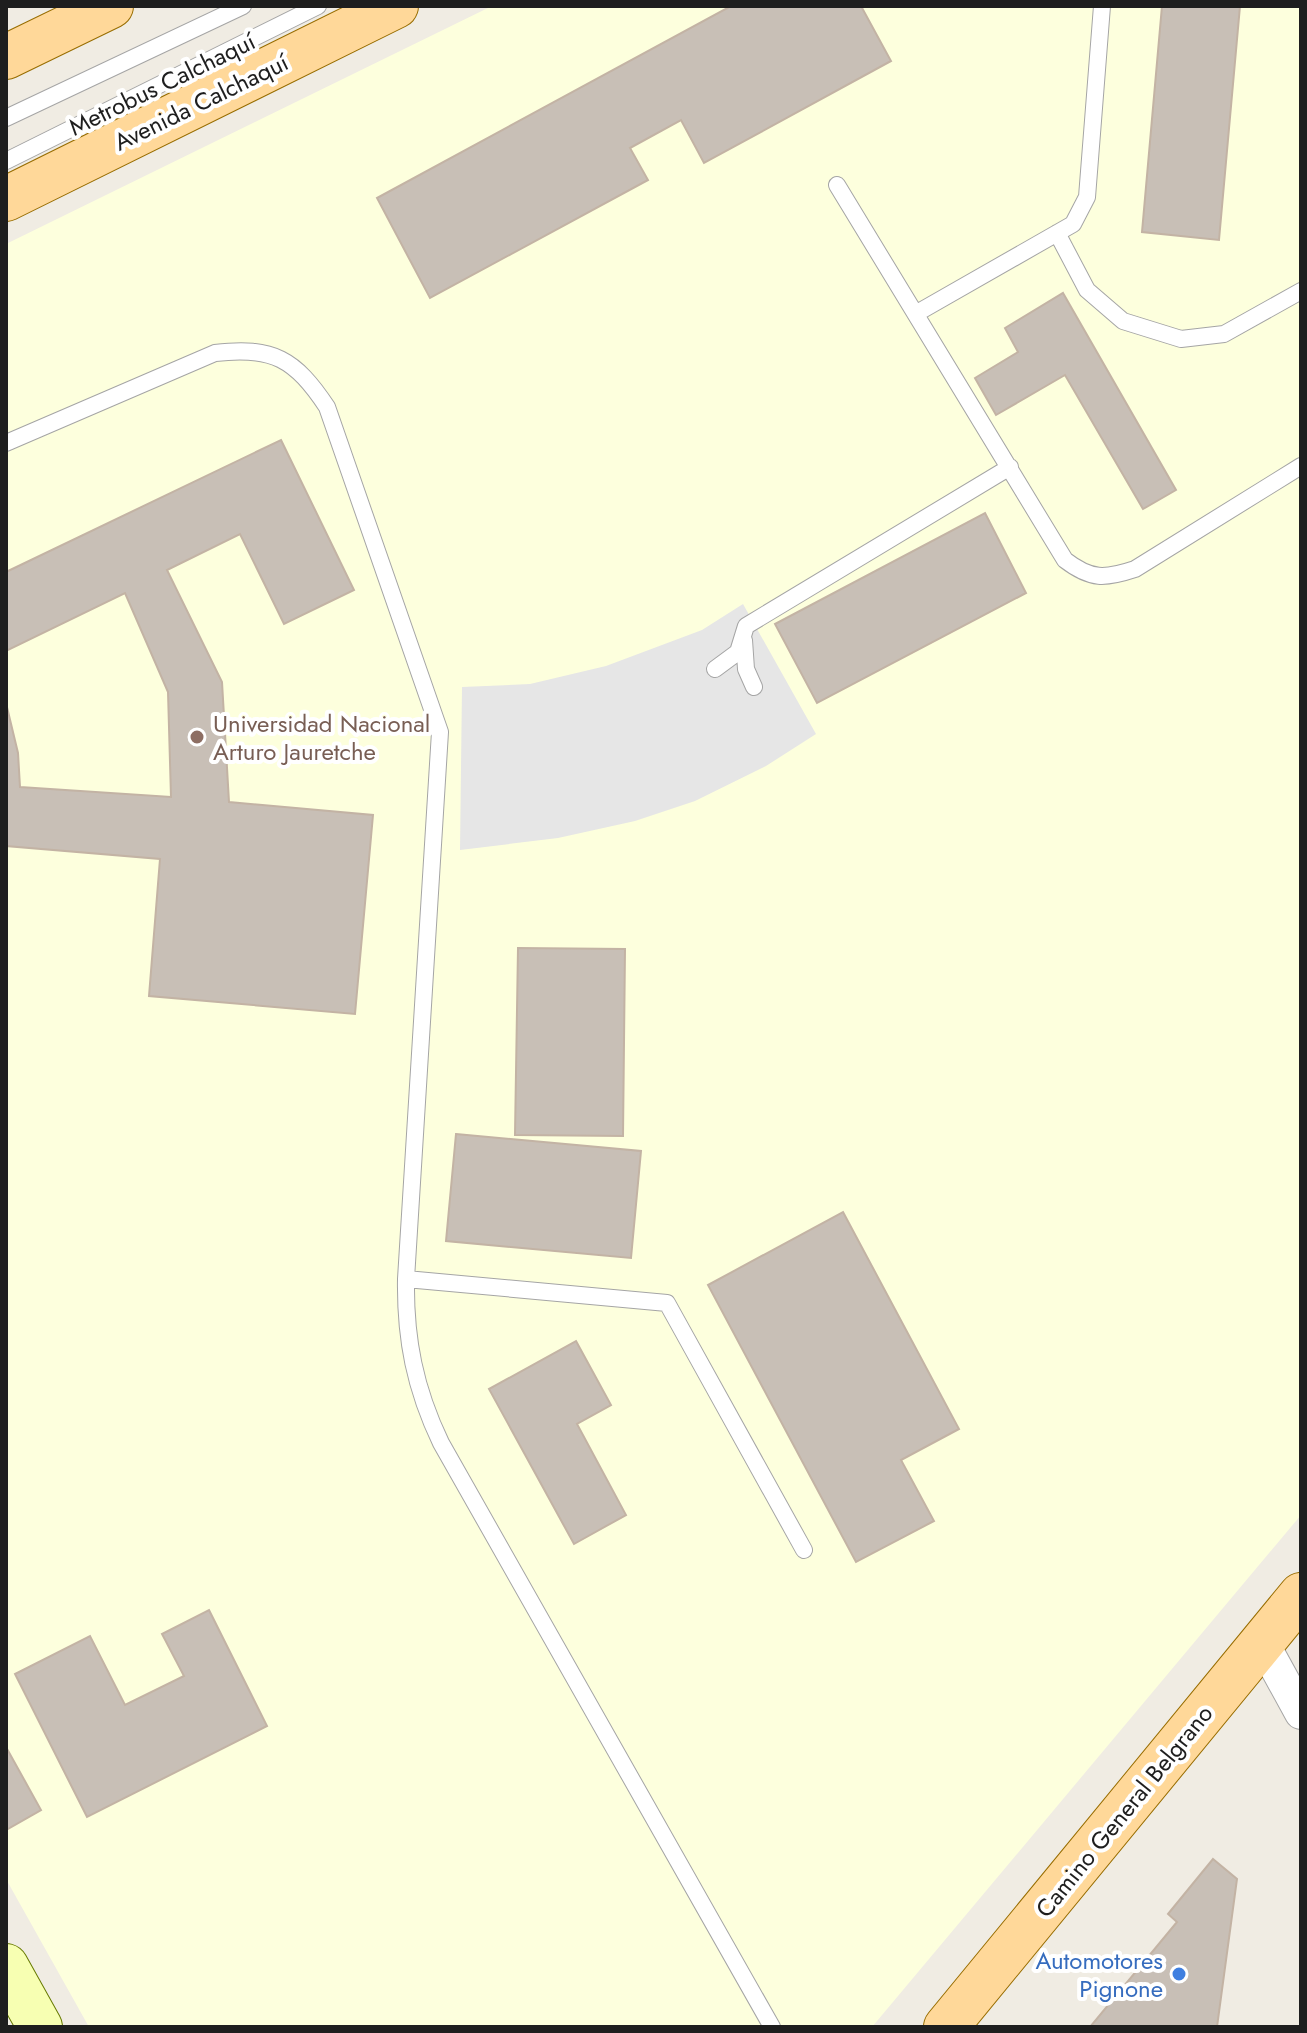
<svg xmlns="http://www.w3.org/2000/svg" width="1307" height="2033" viewBox="0 0 1307 2033" font-family="Jost,sans-serif">
<rect width="100%" height="100%" fill="#f0ece3"/>
<path fill="#fdffdd" d="M492 6H1301V1515L872 2027H89L6 1879V244Z"/>
<path fill="#e6e6e6" d="M743 604 816 734 766 766 695 801 635 821 558 838 460 850 462 687 530 684 606 666 702 630Z"/>
<path fill="#c8bfb6" stroke="#c3b3a4" stroke-width="2" d="M731 6H861L891 61 704 163 681 120 630 148 648 180 430 298 377 198Z
M1162 6H1240L1219 240 1142 232Z
M1063 293 1176 490 1143 509 1065 375 996 415 975 378 1018 352 1005 328Z
M281 440 354 590 284 624 240 534 167 570 222 682 229 802 373 815 355 1014 149 996 160 859 6 846V703L18 753 20 787 171 797 168 692 125 593 6 651V572Z
M985 513 1026 593 817 703 775 624Z
M518 948 625 949 623 1136 515 1135Z
M456 1134 641 1151 631 1258 446 1241Z
M843 1212 959 1429 901 1460 934 1521 856 1562 708 1285Z
M576 1341 611 1405 577 1424 626 1515 574 1544 489 1389Z
M209 1610 267 1726 87 1817 15 1674 90 1636 125 1705 184 1676 162 1634Z
M6 1747 41 1810 6 1830Z
M1213 1859 1237 1879 1217 2027H1090L1177 1922 1168 1914Z"/>
<g fill="none" stroke-linecap="round" stroke-linejoin="round">
<defs>
<path id="service" d="M6 118 243 6
M6 161 318 6
M837 185 1065 560C1091 580 1105 579 1135 569L1301 466
M1057 233 1087 290 1123 321 1181 339 1224 334 1301 291
M917 313 1073 224 1087 197 1102 6
M6 443 215 353C273 346 295 359 327 407L440 732 406 1279C405 1339 415 1389 441 1443L772 2027
M744 640 746 669 754 687
M715 669 738 652 746 626 1010 467
M406 1279 667 1303 804 1550"/>
<path id="minor" d="M1262 1642 1301 1713"/>
<path id="secondary" d="M6 1966 40 2027"/>
<path id="primary" d="M6 57 111 6
M6 199 396 6
M946 2027 1301 1595"/>
</defs>
<use href="#service" stroke="#a5a5a5" stroke-width="18"/>
<use href="#minor" stroke="#a5a5a5" stroke-width="34"/>
<use href="#secondary" stroke="#677a00" stroke-width="46"/>
<use href="#primary" stroke="#986d00" stroke-width="46"/>
<use href="#service" stroke="#fff" stroke-width="16"/>
<use href="#minor" stroke="#fff" stroke-width="32"/>
<use href="#secondary" stroke="#f7ffb2" stroke-width="44"/>
<use href="#primary" stroke="#ffd899" stroke-width="44"/>
</g>
<circle fill="#8d6e63" stroke="#fff" stroke-width="3" cx="197" cy="737" r="8"/>
<circle fill="#3f7fe0" stroke="#fff" stroke-width="3" cx="1179" cy="1974" r="8"/>
<g text-anchor="middle" dominant-baseline="central" stroke-width="8" stroke-linejoin="round" paint-order="stroke">
<g font-size="24" fill="#1e1e1e" stroke="#fff">
<text transform="translate(162 84) rotate(-26)">Metrobus Calchaquí</text>
<text transform="translate(201 102) rotate(-26)">Avenida Calchaquí</text>
<text transform="translate(1124 1811) rotate(-51)">Camino General Belgrano</text>
</g>
<g font-size="24" fill="#785e54" stroke="#fff" text-anchor="start">
<text x="213" y="723">Universidad Nacional<tspan x="213" dy="28">Arturo Jauretche</tspan></text>
</g>
<g font-size="24" fill="#366cbe" stroke="#fff" text-anchor="end">
<text x="1163" y="1960">Automotores<tspan x="1163" dy="28">Pignone</tspan></text>
</g>
</g>
<rect width="1307" height="2033" fill="none" stroke="#1e1e1e" stroke-width="16"/>
</svg>
